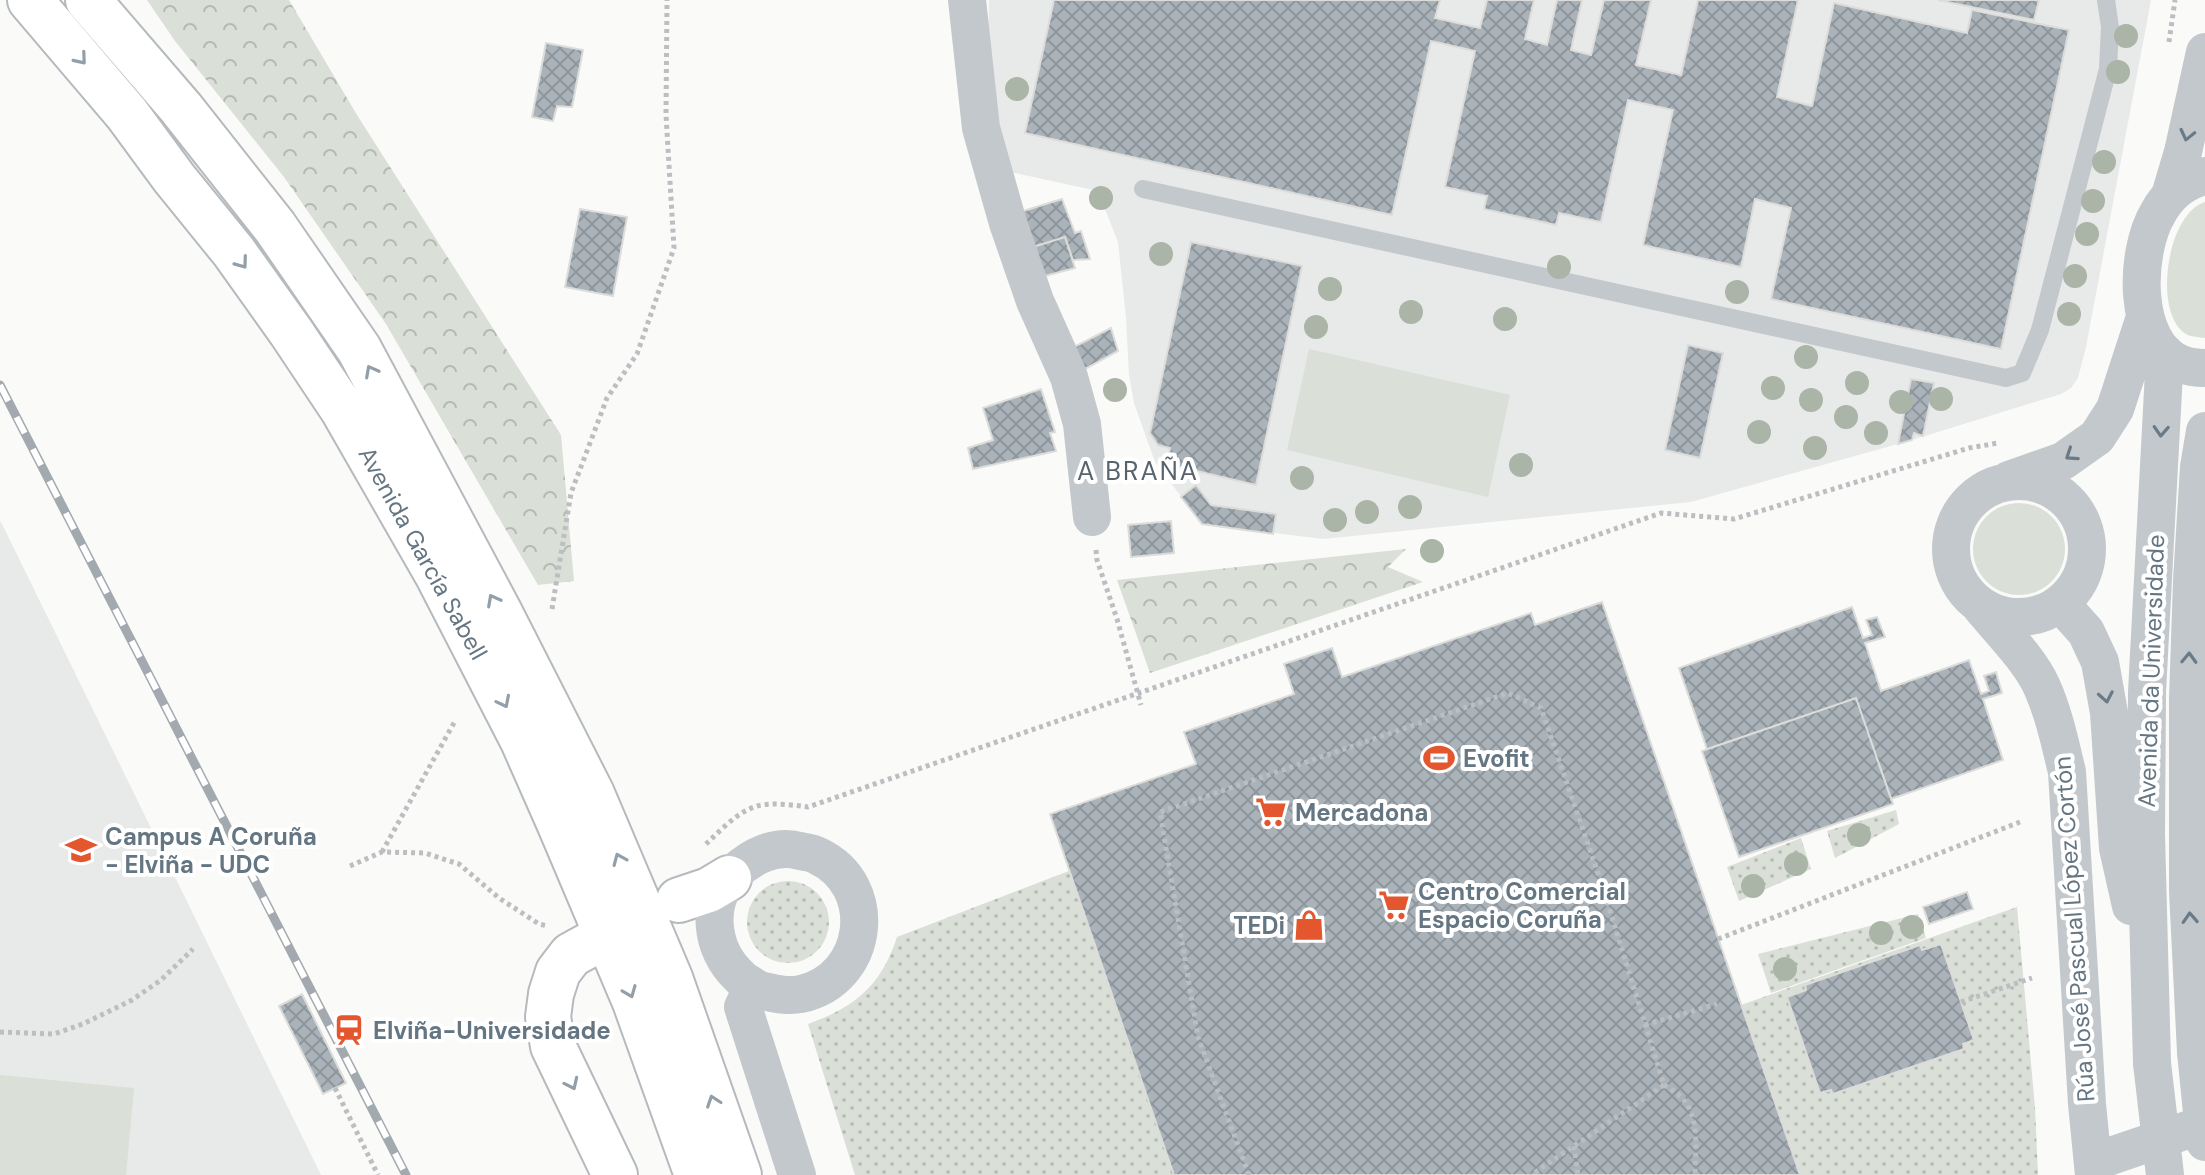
<svg xmlns="http://www.w3.org/2000/svg" width="2205" height="1175" viewBox="0 0 2205 1175" font-family="'DM Sans',sans-serif">
<defs>
<pattern id="grass-dots" width="8" height="8" patternUnits="userSpaceOnUse" patternTransform="scale(2)"><rect width="8" height="8" fill="#dadfd7"/><path d="M2 2h.1M6 6h.1" fill="none" stroke="#b4b9b4" stroke-width="1.8" stroke-linecap="round"/></pattern>
<pattern id="forest-crowns" width="20" height="18" patternUnits="userSpaceOnUse" patternTransform="scale(2)"><rect width="20" height="18" fill="#dadfd7"/><path d="M2 6a3 3 0 1 1 6 0M12 15a3 3 0 1 1 6 0" fill="none" stroke="#b4b9b4"/></pattern>
<pattern id="building-cross-hatch" width="8" height="8" patternUnits="userSpaceOnUse" patternTransform="scale(2)"><rect width="8" height="8" fill="#aab3b9"/><path d="M0 0l8 8M0 8l8-8" fill="none" stroke="#8e969c"/></pattern>
</defs>
<rect width="100%" height="100%" fill="#fafaf8"/>
<path fill="#e8e9e9" d="M989 0H2151L2086 347 2078 378 2071 388 2061 394 1912 440 1691 502 1323 539 1202 524 1155 462 1134 403 1129 375 1126 318 1118 242 1098 191 1005 171 987 115Z
M0 521 3 526 321 1175H0Z"/>
<path fill="url(#grass-dots)" d="M1896 810 1899 824 1835 858 1827 831Z
M1801 838 1811 869 1739 901 1727 867Z
M1069 871 1174 1175H855L808 1024C855 1007 881 986 897 937Z
M747 922a41 41 0 1 1 82 0a41 41 0 1 1-82 0Z
M2017 907 2035 1108 2038 1175H1800L1741 1005Z
M1918 914 1926 938 1771 993 1758 954Z"/>
<path fill="url(#forest-crowns)" d="M147 0H289L357 115 561 435 574 581 538 585 386 324 284 177 175 41Z
M1406 549 1388 567 1423 582 1150 673 1117 580Z"/>
<path fill="#dadfd7" d="M2205 202V338C2200 337 2190 337 2186 334 2152 313 2167 213 2205 202Z
M1309 349 1510 395 1488 497 1287 450Z
M1973 549a46 46 0 1 1 92 0a46 46 0 1 1-92 0Z
M0 1075 134 1088 126 1175H0Z"/>
<path fill="url(#building-cross-hatch)" stroke="#dcdcda" stroke-width="2" d="M1054 0H1440L1435 18 1480 28 1487 0H1534L1525 39 1547 45 1557 0H1582L1571 50 1591 55 1604 0H1651L1636 65 1681 75 1698 0H1798L1777 97 1812 106 1834 3 1967 33 1972 10 2069 30 2001 349 1771 299 1791 208 1755 199 1741 267 1643 245 1673 110 1628 100 1601 222 1559 213 1556 225 1484 209 1487 196 1445 187 1475 51 1431 41 1392 215 1025 133Z
M1938 0H2039L2034 20Z
M546 43 583 50 572 107 557 106 553 121 532 117Z
M1062 199 1075 233 1081 231 1090 259 1073 260 1065 237 1033 247 1020 212Z
M580 209 627 217 613 296 565 287Z
M1065 237 1075 268 1041 277 1033 247Z
M1191 242 1302 266 1256 485 1167 464 1170 448 1158 445 1150 433Z
M1111 328 1118 351 1085 369 1070 349Z
M1688 345 1723 353 1700 458 1665 450Z
M1911 379 1934 383 1923 436 1914 433 1912 440 1898 444Z
M1041 389 1055 432 1050 433 1056 451 973 469 968 448 993 440 983 408Z
M1196 485 1211 505 1276 514 1273 534 1202 524 1181 497Z
M1171 521 1174 553 1131 557 1128 525Z
M1602 602 1800 1175H1174L1050 814 1196 764 1184 732 1294 694 1284 664 1332 648 1342 677 1531 613 1535 625Z
M1852 607 1863 638 1872 635 1866 620 1877 617 1885 637 1865 643 1881 691 1969 660 1981 694 1989 691 1984 676 1996 672 2002 693 1983 699 2003 760 1891 799 1856 698 1707 749 1679 668Z
M1856 698 1893 804 1739 857 1702 751Z
M1967 892 1973 909 1929 924 1923 907Z
M1941 944 1974 1040 1963 1044 1964 1049 1833 1094 1831 1090 1820 1093 1787 997 1806 990 1805 985 1920 945 1922 950Z
M302 994 346 1083 323 1094 279 1006Z"/>
<g fill="none" stroke-linecap="round" stroke-linejoin="round">
<defs>
<path id="primary" d="M30 0 127 114 174 178 234 252 291 332 343 410 437 574 523 741 560 825 635 1002 697 1175
M88 0 181 108 275 227 359 349 500 613 592 794 670 978 739 1175
M679 900 709 890 729 878
M591 944 571 955 558 972 551 994 548 1017 553 1046 615 1175"/>
</defs>
<use href="#primary" stroke="#b5babe" stroke-width="48"/>
<path stroke="#bbbfc2" stroke-width="5" stroke-dasharray="4 4" stroke-linecap="butt" d="M2169 42 2175 0
M1096 550 1097 560 1117 619 1141 705
M552 609 571 493 607 398 637 354 674 248 666 115 667 0
M706 844C721 830 737 812 757 806 773 802 792 805 808 807L1661 513 1734 519 1969 448 1998 443
M382 852 455 721
M350 866 382 852 425 853 459 864 499 898 539 924 548 926
M1718 939 2020 822
M1961 1002 2032 978
M1645 1025 1717 1004
M0 1032 54 1034 83 1024 132 1000 161 980 193 949
M1664 1085C1669 1088 1676 1092 1680 1096 1701 1116 1695 1149 1695 1175
M335 1088 378 1175
M1574 1146 1578 1175
M1249 1175 1198 1037 1160 812 1508 693 1541 708 1602 885 1664 1085 1531 1175"/>
<path stroke="#c3c8cc" stroke-width="18" d="M1143 189 2006 378 2022 373 2040 330 2108 69 2110 27 2106 0"/>
<path stroke="#c3c8cc" stroke-width="38" d="M967 0 981 128 1008 223 1035 301 1069 377 1082 424 1092 517
M2205 176C2185 181 2168 194 2158 213 2135 251 2131 344 2181 364 2189 367 2196 368 2205 368
M2170 196 2183 152 2205 52
M2009 480 2063 461 2097 437 2115 409 2145 317
M1951 549a68 68 0 1 1 136 0a68 68 0 1 1-136 0Z
M2061 604 2086 632 2100 662 2109 713 2118 848 2131 906
M1981 607C2000 630 2030 660 2042 687 2054 714 2060 743 2067 772L2087 1104 2094 1175
M759 990C752 985 744 982 739 976 710 949 705 901 734 873 752 856 776 844 800 851 806 852 813 853 818 856 881 886 869 979 801 994 786 997 773 993 759 990L748 997 743 1007 797 1175
M2196 1052 2188 891V699L2192 581 2199 467 2205 431
M2152 1063 2146 834 2147 692 2165 353
M2093 1162 2205 1124"/>
<use href="#primary" stroke="#fff" stroke-width="44"/>
<defs>
<path id="rail" d="M0 385 406 1175"/>
</defs>
<use href="#rail" stroke="#a2aab0" stroke-width="9"/>
<use href="#rail" stroke="#fff" stroke-width="6" stroke-dasharray="18" stroke-linecap="butt"/>
<path stroke="#c3c8cc" stroke-width="38" d="M2196 1052 2205 1142
M2152 1063 2165 1175"/>
</g>
<g fill="#aab4a7">
<circle cx="2126" cy="36" r="12"/>
<circle cx="2118" cy="72" r="12"/>
<circle cx="1017" cy="89" r="12"/>
<circle cx="2104" cy="162" r="12"/>
<circle cx="1101" cy="198" r="12"/>
<circle cx="2093" cy="201" r="12"/>
<circle cx="2087" cy="234" r="12"/>
<circle cx="1161" cy="254" r="12"/>
<circle cx="1559" cy="267" r="12"/>
<circle cx="2075" cy="276" r="12"/>
<circle cx="1330" cy="289" r="12"/>
<circle cx="1737" cy="292" r="12"/>
<circle cx="1411" cy="312" r="12"/>
<circle cx="2069" cy="314" r="12"/>
<circle cx="1505" cy="319" r="12"/>
<circle cx="1316" cy="327" r="12"/>
<circle cx="1806" cy="357" r="12"/>
<circle cx="1857" cy="383" r="12"/>
<circle cx="1773" cy="388" r="12"/>
<circle cx="1115" cy="390" r="12"/>
<circle cx="1941" cy="399" r="12"/>
<circle cx="1811" cy="400" r="12"/>
<circle cx="1901" cy="402" r="12"/>
<circle cx="1846" cy="417" r="12"/>
<circle cx="1759" cy="432" r="12"/>
<circle cx="1876" cy="433" r="12"/>
<circle cx="1815" cy="448" r="12"/>
<circle cx="1521" cy="465" r="12"/>
<circle cx="1302" cy="478" r="12"/>
<circle cx="1410" cy="507" r="12"/>
<circle cx="1367" cy="512" r="12"/>
<circle cx="1335" cy="520" r="12"/>
<circle cx="1432" cy="551" r="12"/>
<circle cx="1859" cy="835" r="12"/>
<circle cx="1796" cy="864" r="12"/>
<circle cx="1753" cy="886" r="12"/>
<circle cx="1912" cy="927" r="12"/>
<circle cx="1881" cy="933" r="12"/>
<circle cx="1785" cy="969" r="12"/>
</g>
<defs><path id="oneway-chevron" d="M-2-3.5L2.5 0L-2 3.5" fill="none" stroke-width="1.6" stroke-linecap="round" stroke-linejoin="round" transform="scale(2)"/></defs>
<g stroke="#939fa8">
<use href="#oneway-chevron" transform="translate(81 59) rotate(50)"/>
<use href="#oneway-chevron" transform="translate(242 263) rotate(54)"/>
<use href="#oneway-chevron" transform="translate(371 371) rotate(-118)"/>
<use href="#oneway-chevron" transform="translate(493 600) rotate(-118)"/>
<use href="#oneway-chevron" transform="translate(504 702) rotate(63)"/>
<use href="#oneway-chevron" transform="translate(619 859) rotate(-113)"/>
<use href="#oneway-chevron" transform="translate(630 992) rotate(68)"/>
<use href="#oneway-chevron" transform="translate(572 1084) rotate(65)"/>
<use href="#oneway-chevron" transform="translate(713 1101) rotate(-109)"/>
</g>
<g stroke="#6a7a87">
<use href="#oneway-chevron" transform="translate(2187 135) rotate(103)"/>
<use href="#oneway-chevron" transform="translate(2161 431) rotate(93)"/>
<use href="#oneway-chevron" transform="translate(2071 455) rotate(146)"/>
<use href="#oneway-chevron" transform="translate(2189 658) rotate(-88)"/>
<use href="#oneway-chevron" transform="translate(2106 697) rotate(80)"/>
<use href="#oneway-chevron" transform="translate(2190 918) rotate(-93)"/>
</g>
<defs>
<symbol id="stadium-bare" viewBox="-9 -9 18 18"><path d="M0-5a6.5 5 0 1 0 0 10a6.5 5 0 1 0 0-10ZM-3.5-1.8h7v3.6h-7Z" fill="#e4572e" stroke="#fff" stroke-width="2.5" paint-order="stroke"/></symbol>
<symbol id="supermarket-bare" viewBox="-9 -9 18 18"><path d="M-6-5.5h2.5l.6 2H6L4.5 2H-2.5L-4.4-4H-6ZM-1.5 3.2a1.3 1.3 0 1 0 .1 0ZM3 3.2a1.3 1.3 0 1 0 .1 0Z" fill="#e4572e" stroke="#fff" stroke-width="2.5" paint-order="stroke"/></symbol>
<symbol id="university-bare" viewBox="-9 -9 18 18"><path d="M0-5L7-2L0 1L-7-2ZM-4 1L0 2.5L4 1V4Q0 6-4 4Z" fill="#e4572e" stroke="#fff" stroke-width="2.5" paint-order="stroke"/></symbol>
<symbol id="shop-bare" viewBox="-9 -9 18 18"><path d="M-5-2.5h2.3a2.7 3.5 0 0 1 5.4 0H5L5.5 6h-11ZM-1.5-2.5h3a1.5 2.3 0 0 0-3 0Z" fill="#e4572e" stroke="#fff" stroke-width="2.5" paint-order="stroke"/></symbol>
<symbol id="station-bare" viewBox="-9 -9 18 18"><path d="M-3-6H3Q5-6 5-4V2Q5 4 3 4L4.5 6H3L1.5 4h-3L-3 6H-4.5L-3 4Q-5 4-5 2V-4Q-5-6-3-6ZM-3.5-4v3h7v-3ZM-3.5 1v1.5H-2V1ZM2 1v1.5H3.5V1Z" fill="#e4572e" stroke="#fff" stroke-width="2.5" paint-order="stroke"/></symbol>
</defs>
<g fill-rule="evenodd">
<use href="#stadium-bare" x="1417" y="736" width="44" height="44"/>
<use href="#supermarket-bare" x="1249" y="790" width="44" height="44"/>
<use href="#university-bare" x="59" y="828" width="44" height="44"/>
<use href="#supermarket-bare" x="1372" y="883" width="44" height="44"/>
<use href="#shop-bare" x="1287" y="903" width="44" height="44"/>
<use href="#station-bare" x="327" y="1008" width="44" height="44"/>
</g>
<g text-anchor="middle" dominant-baseline="central" stroke-width="8" stroke-linejoin="round" paint-order="stroke">
<g font-size="24" fill="#657683" stroke="#fff">
<text transform="translate(423 553) rotate(61)">Avenida García Sabell</text>
<text transform="translate(2151 671) rotate(-88)">Avenida da Universidade</text>
<text transform="translate(2074 929) rotate(-94)">Rúa José Pascual López Cortón</text>
</g>
<g font-size="24" font-weight="bold" fill="#657683" stroke="#fff" text-anchor="start">
<text x="1463" y="758">Evofit</text>
<text x="1295" y="812">Mercadona</text>
<text x="105" y="836">Campus A Coruña<tspan x="105" dy="28">- Elviña - UDC</tspan></text>
<text x="1418" y="891">Centro Comercial<tspan x="1418" dy="28">Espacio Coruña</tspan></text>
<text x="1285" y="925" text-anchor="end">TEDi</text>
<text x="373" y="1030">Elviña-Universidade</text>
</g>
<g font-size="26" letter-spacing="2" fill="#57646e" stroke="#fff">
<text x="1138" y="471">A BRAÑA</text>
</g>
</g>
</svg>
